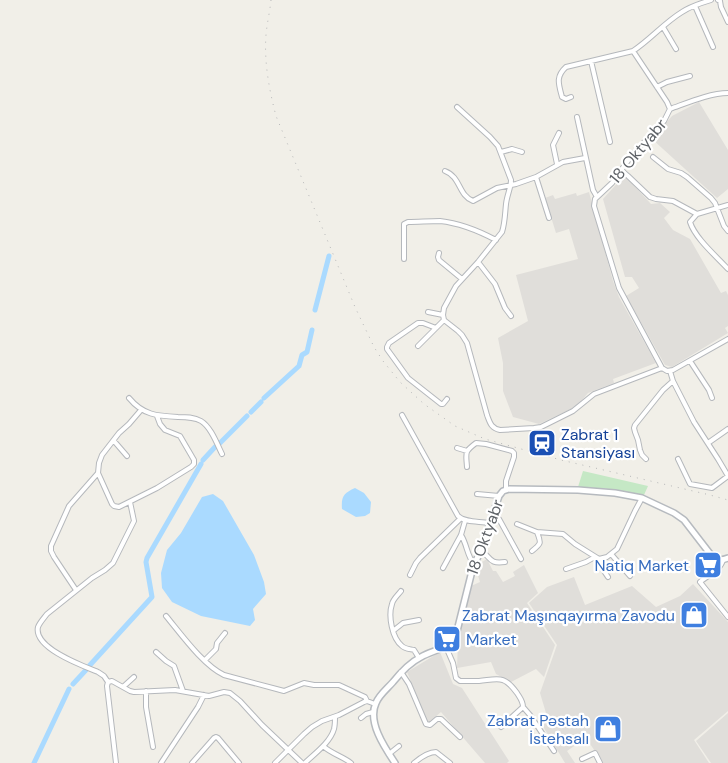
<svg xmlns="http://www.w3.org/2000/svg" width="728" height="763" viewBox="0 0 728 763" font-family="'DM Sans',sans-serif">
<rect width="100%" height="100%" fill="#f1efe8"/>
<path fill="#e0deda" d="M699 102 728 150V189L717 198 652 139 672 116Z
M623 177 627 178 651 204 660 203 670 212 664 218 673 230 690 239 721 293 726 291 728 295V326L725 328 728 333 672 367 665 365 626 296 639 288 632 277H625L603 199Z
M589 192 613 281 619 297 656 363 613 379 614 383 588 393 577 406 539 424 513 417 503 391V363L498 338 528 321 516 275 578 259 569 229 556 233 545 198 553 195 555 199 576 193 577 196Z
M487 559 493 571H496L503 582 515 576 513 572 524 565 538 593 527 603 555 645 544 677 536 669 511 682 496 674 491 662 457 668 458 642 471 586 480 582 475 566Z
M574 577 585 605 632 586 656 607 680 596 693 584 728 622V711L694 740 709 763H603L586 738 567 751 575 763H565L538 718 546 713 540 693 557 645 529 603 547 587Z
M440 652 453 684 462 688 509 761 507 763H485L441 712 428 723 407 672Z
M728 713V763H711L696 741Z"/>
<path fill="#c5e8c5" d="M583 471 648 486 644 495 611 489 578 487Z"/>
<path fill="#aadaff" d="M355 488 364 493 371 502 370 513 365 516 356 517 342 509C341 496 344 493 355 488Z
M213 494 223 501 254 555 264 582 266 594 253 609 255 620 250 626 201 616 172 602 162 588 161 573 167 550 181 533 202 497Z"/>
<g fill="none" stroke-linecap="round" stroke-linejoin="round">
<path stroke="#aadaff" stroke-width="5" d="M315 310 329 256
M264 398 299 366 302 355 307 352 312 330
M251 412 261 402
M220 443 247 416
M203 460 215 447
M90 665 152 597 146 562 147 558 201 464
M73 684 86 670
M34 763 69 689"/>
<defs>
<path id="street" d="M718 0 720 1 721 7 728 22
M695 6 713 47
M663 27 676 49
M633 51 667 102 670 109 664 121 632 155 612 183 595 199 594 206 619 288 662 368
M591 61 610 142
M657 87 667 82 690 76
M571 97 566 99 562 97C559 85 555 77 566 67L633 51C651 39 664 23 682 12 691 6 701 3 711 0
M457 107 490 137 498 146 511 180C511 188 507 195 506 204 505 213 505 223 502 232L478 262 456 286 444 308 443 315 444 320 458 331 462 335 467 343 487 415C490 423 491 428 500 430L534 428 541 427 573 411 594 394 662 368
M670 109C687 103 710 93 728 93
M577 117 593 190 597 197
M501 152 512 149 522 152
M653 157 668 169 681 173 687 177 711 198 715 203 724 226 728 231
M557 164 553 145 559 133
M621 170 628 176 650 197 656 199 673 201 697 214 728 205
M445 171C461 177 458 195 473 201L497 188 516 184 536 177 563 162 585 158
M536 177 549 218
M697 214 690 222C695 238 716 256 728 269
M439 253 438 257 439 260 462 279
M404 259V224L408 222C418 222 429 221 440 221 459 223 479 231 496 240
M478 262 495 284 505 308 511 316
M428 312 443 315
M436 328 423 323H418L389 343 387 347V349L408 378 441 404H443L447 399
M418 346 444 320
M690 361 709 390 712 398
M662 368 667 371 673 370 728 339
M670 371 673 381 694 422 718 459 728 476
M129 398C143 415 157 416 178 417 186 417 194 417 201 421 211 427 217 444 222 454
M402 415 458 516C466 523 479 521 489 523
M114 441 127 456
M708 443 728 429
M457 448 467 451
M646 459 642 455 640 450 638 440 635 432 634 428 635 425 663 390 673 381
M678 459 690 484 712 488 728 476
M467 467C466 452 464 452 476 443L486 444 512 451 514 453V457L506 481V490
M98 473 112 504 114 506 119 507 157 488 191 467 194 464V460L180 436 165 430 160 424 157 416
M477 494 499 496
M493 513 499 519 521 559
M517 524 537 532 563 534 575 544 599 559 607 557 617 549 635 511 642 498
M461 535C467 544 467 556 474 564
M481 550C492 559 489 564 505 562
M532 551C542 543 541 543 537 532
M611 554 630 576
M599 559 602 568 608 577
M723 560C720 571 708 575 700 582L728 617
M443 568 461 535 465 521
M566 569 586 562 595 557
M410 575 416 563 420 558 460 519
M76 590 54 557 51 551V546L69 506 98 473 99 463 102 455 119 433 129 424 141 410
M401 591C398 595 393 599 392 604 388 616 392 638 402 646 405 649 410 649 414 650L419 658
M166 616C181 634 203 665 224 675L284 691 304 683 314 685H339L365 697 367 701
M393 631 403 623 419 620
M446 647 453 663 456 678 460 681C466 681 473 681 479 681 499 679 504 675 517 693 520 698 523 701 523 707L530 715 554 751
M156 652 166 661 174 666 183 691
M205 660 216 649 217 643 225 633
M401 672 409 684 426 724 430 725 437 719H441L460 737
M108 682 112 681 130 691 134 692 175 690 209 696 224 692 230 693 240 701 262 725 302 763
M123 687 134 677
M146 691V707L153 747
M361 718 366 714 373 712
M501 727 523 707
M323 746C332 754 342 756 351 763
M389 754 399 746
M582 759 595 753 600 763
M116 763 107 686 108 682 104 676 98 672C83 666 33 648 38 627 40 622 44 618 47 614L92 578 105 570 113 563 134 521 130 502
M161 763 198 707 204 695
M192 763 214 738 216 737 218 738 239 763
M275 763 304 734 312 727 322 721 339 715 364 702 367 701 375 704
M305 763C314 754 330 743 334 729 335 725 335 721 335 717
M414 763C420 758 428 752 436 752L450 763"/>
<path id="secondary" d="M395 763C385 748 367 722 376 703 379 695 387 689 393 682 401 672 409 663 421 657 433 650 449 649 456 635L472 571 483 544 499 496 503 491 509 489 578 490 615 493 642 498 674 513 684 520 711 555C717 560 720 561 728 558"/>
</defs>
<use href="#street" stroke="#b5b8bc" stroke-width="6"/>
<use href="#secondary" stroke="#b6babf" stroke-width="8"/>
<use href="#street" stroke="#fff" stroke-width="4"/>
<use href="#secondary" stroke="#fff" stroke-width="5"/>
<path stroke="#b6b7b8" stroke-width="1" stroke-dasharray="1 6" stroke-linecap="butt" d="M271 0C270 11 267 23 266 35 264 62 269 89 276 116L355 307 374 347 383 361 400 382 424 404 455 426 485 439 561 460 710 495 728 500"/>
</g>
<defs>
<symbol id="station-square" viewBox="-11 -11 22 22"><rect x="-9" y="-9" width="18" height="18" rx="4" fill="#1a4fb4" stroke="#fff"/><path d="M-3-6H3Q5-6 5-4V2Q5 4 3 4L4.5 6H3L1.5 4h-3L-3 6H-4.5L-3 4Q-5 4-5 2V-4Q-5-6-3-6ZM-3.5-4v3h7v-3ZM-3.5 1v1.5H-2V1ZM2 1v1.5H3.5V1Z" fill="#fff"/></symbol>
<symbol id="supermarket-square" viewBox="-11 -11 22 22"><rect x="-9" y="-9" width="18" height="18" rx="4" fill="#3f7fe0" stroke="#fff"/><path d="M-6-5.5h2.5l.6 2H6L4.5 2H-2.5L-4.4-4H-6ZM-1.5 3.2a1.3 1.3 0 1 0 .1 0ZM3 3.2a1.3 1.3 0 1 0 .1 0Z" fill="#fff"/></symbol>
<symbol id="shop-square" viewBox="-11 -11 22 22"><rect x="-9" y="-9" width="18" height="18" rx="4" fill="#3f7fe0" stroke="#fff"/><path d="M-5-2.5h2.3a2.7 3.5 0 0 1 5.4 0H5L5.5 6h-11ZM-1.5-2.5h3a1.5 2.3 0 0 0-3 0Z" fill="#fff"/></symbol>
</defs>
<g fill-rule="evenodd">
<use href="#station-square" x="526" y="427" width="32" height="32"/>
<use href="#supermarket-square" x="692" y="549" width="32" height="32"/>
<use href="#shop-square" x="678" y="599" width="32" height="32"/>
<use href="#supermarket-square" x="431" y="623" width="32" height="32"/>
<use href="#shop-square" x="592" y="713" width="32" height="32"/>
</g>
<g text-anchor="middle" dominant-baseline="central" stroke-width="4.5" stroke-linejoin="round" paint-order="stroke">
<g font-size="16" fill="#5f6368" stroke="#fff">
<text transform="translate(638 151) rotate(-50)">18 Oktyabr</text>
<text transform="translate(485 537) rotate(-70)">18 Oktyabr</text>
</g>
<g font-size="16" fill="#164399" stroke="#fff" text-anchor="start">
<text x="561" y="434">Zabrat 1<tspan x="561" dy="18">Stansiyası</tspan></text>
</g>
<g font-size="16" fill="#366cbe" stroke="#fff" text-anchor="end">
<text x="689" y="565">Natiq Market</text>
<text x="675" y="615">Zabrat Maşınqayırma Zavodu</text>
<text x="466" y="639" text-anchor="start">Market</text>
<text x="589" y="720">Zabrat Pəstah<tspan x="589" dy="18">İstehsalı</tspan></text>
</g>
</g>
</svg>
